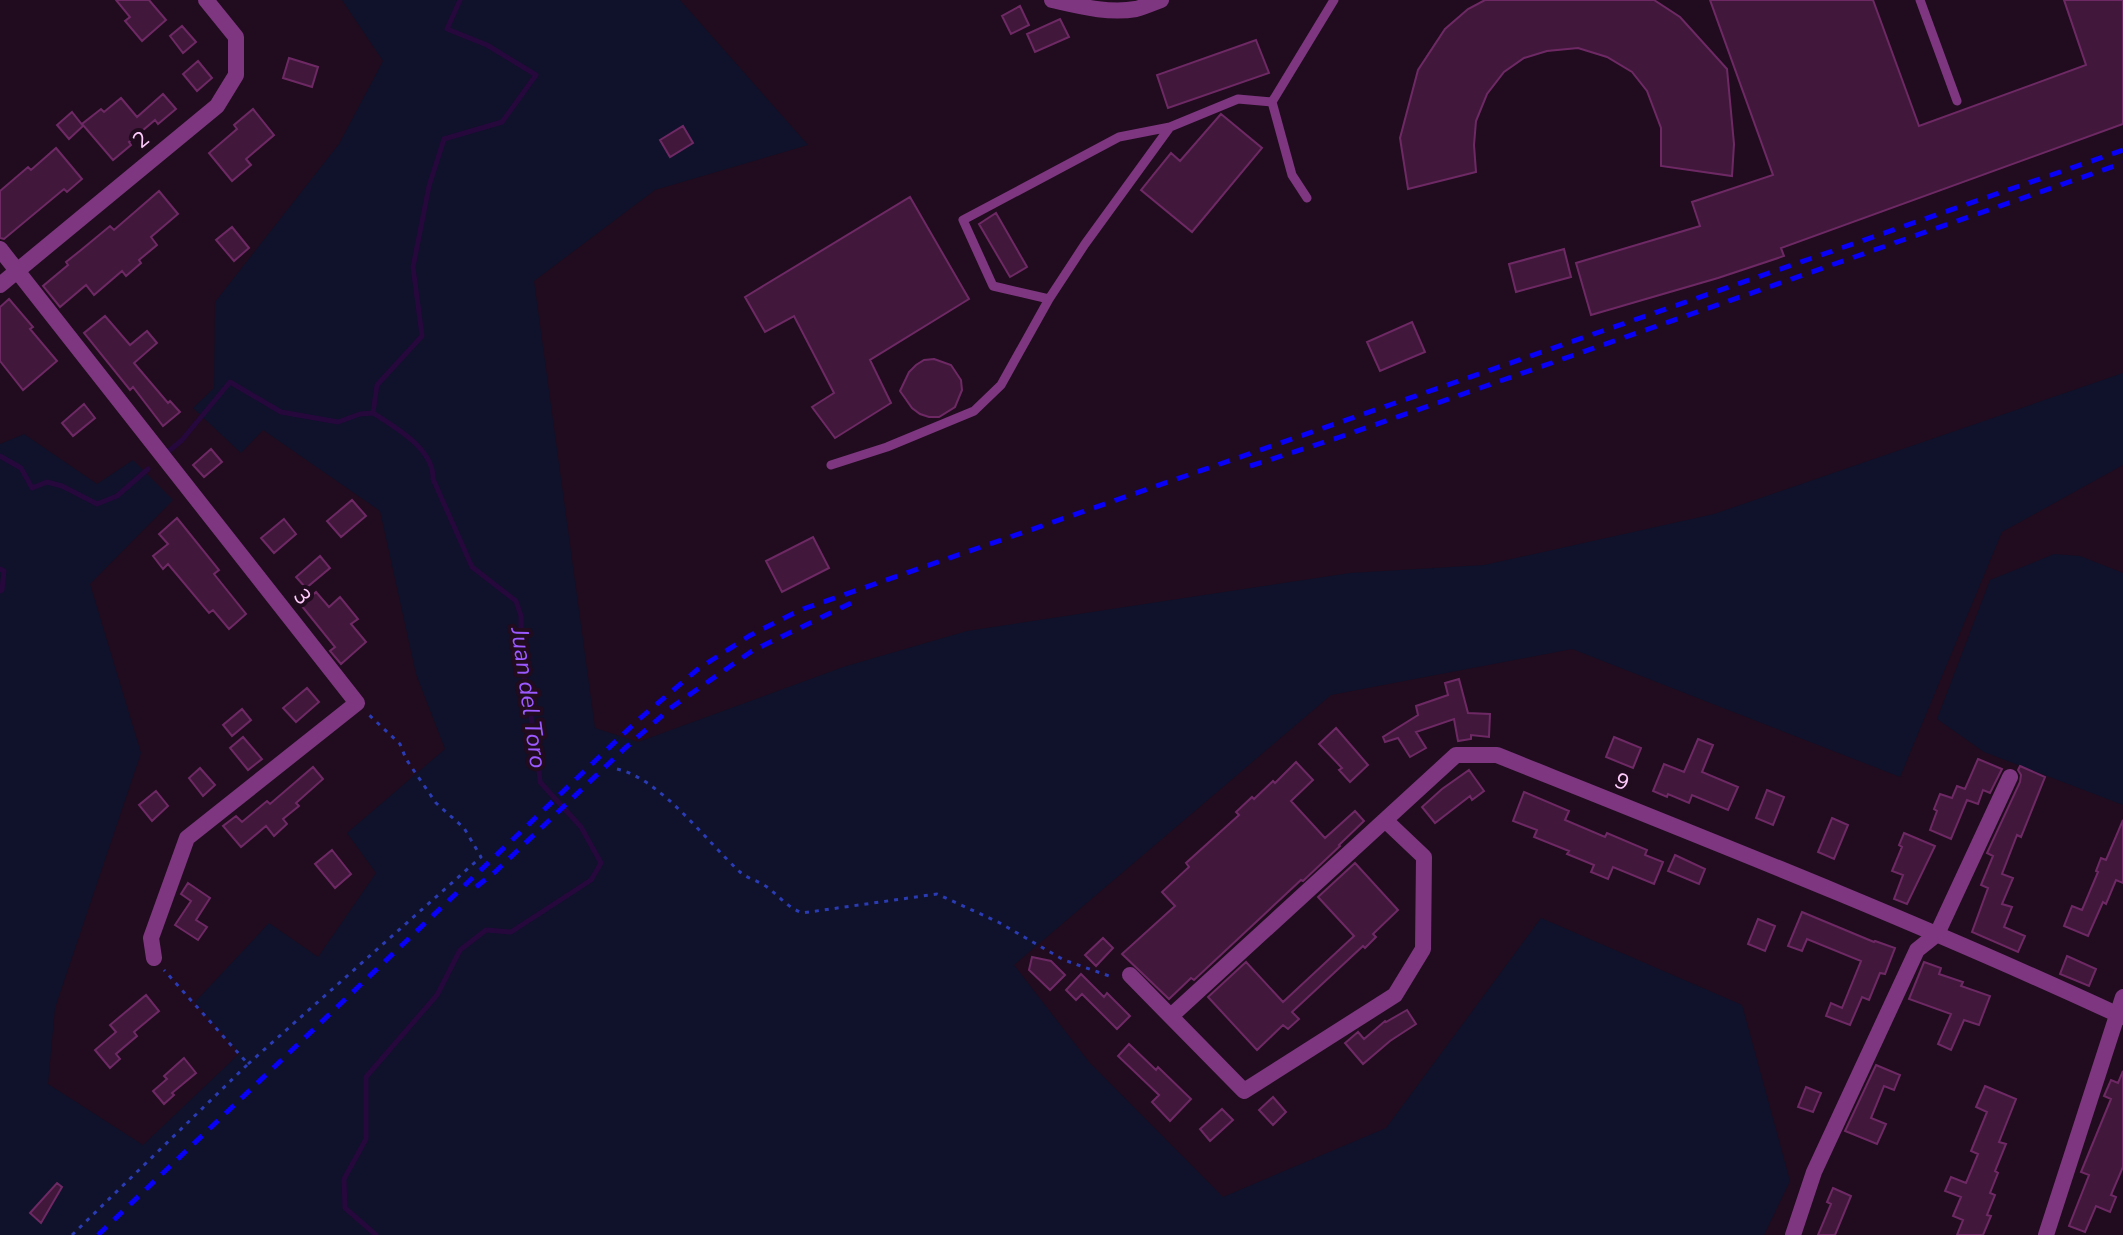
<svg xmlns="http://www.w3.org/2000/svg" width="2123" height="1235" viewBox="0 0 2123 1235" font-family="'Nunito Sans',sans-serif">
<rect width="100%" height="100%" fill="#200c1e"/>
<path fill="#0f122a" d="M342 0H680L808 145 655 190 534 281 595 728 638 742 843 667 967 631 1350 573 1484 565 1714 514 2123 373V465L2002 532 1900 777 1572 649 1331 695 1014 965 1089 1062 1223 1197 1386 1128 1541 918 1742 1005 1790 1181 1764 1235H0V444L24 434 97 484 133 460 173 500 90 584 141 753 55 1008 48 1084 143 1145 240 1053 195 1002 269 923 318 957 376 873 347 833 445 749 416 674 380 511 263 430 241 453 193 408 214 388 215 302 339 144 383 61Z
M2054 554 2080 556 2123 573V805L1984 752 1937 719 1990 580Z"/>
<g fill="none" stroke-linecap="round" stroke-linejoin="round">
<path stroke="#26083d" stroke-width="5" d="M373 413C396 428 434 449 433 479L472 567 516 601 521 616V657L538 759 540 782 581 827 601 863 591 880 511 932 486 930 460 950 437 995 366 1077V1139L344 1179 345 1208 376 1235
M373 413 377 385 422 336 413 267 429 186 444 139 502 122 536 75 487 45 447 29 460 0
M170 450 182 440 230 382 281 412 338 422 360 414 373 413
M0 456 21 468 32 488 47 482 62 486 97 504 117 496 148 469
M0 569 4 571 2 590 0 591"/>
</g>
<path fill="#41183c" stroke="#6e2965" stroke-width="2" d="M116 0H149L166 20 142 41 125 21 130 17Z
M1485 0H1654L1680 17 1727 69 1734 144 1732 176 1661 166V128L1647 91 1632 72 1607 57 1578 48 1547 51 1524 58 1504 72 1487 94 1476 121 1474 145 1476 172 1408 189 1400 138 1418 70 1445 29 1468 9Z
M1710 0H1873L1919 126 2086 65 2064 0H2123V124L1781 248 1784 256 1718 278 1591 315 1576 263 1700 226 1692 202 1773 175Z
M1020 6 1029 25 1011 34 1002 16Z
M1060 19 1069 37 1035 52 1027 34Z
M182 26 196 42 183 53 170 36Z
M1256 40 1269 73 1168 108 1157 75Z
M289 58 318 67 312 87 283 78Z
M198 61 212 78 197 91 183 74Z
M163 94 176 109 158 124 155 120 129 142 131 145 113 160 82 124 101 109 104 112 121 98 137 117Z
M253 109 274 135 246 159 251 165 232 181 209 153 237 129 234 125Z
M72 112 83 126 69 139 57 125Z
M1221 114 1262 148 1192 232 1141 190 1171 153 1180 161Z
M683 126 693 143 670 157 660 140Z
M56 148 82 179 67 192 64 189 4 239 0 238V191L28 167 31 170Z
M159 191 178 214 151 237 157 245 139 260 141 263 126 276 122 271 94 295 86 285 60 307 43 286 68 265 66 262 81 250 110 226 114 230Z
M910 197 969 299 870 360 891 403 835 438 812 407 834 393 794 316 765 332 745 297Z
M996 213 1027 267 1010 277 979 224Z
M232 227 249 248 234 261 216 240Z
M1564 249 1571 277 1516 292 1509 264Z
M9 299 33 327 30 329 57 361 23 390 0 361V307Z
M105 316 130 345 147 331 157 343 134 363 168 403 170 401 180 412 163 426 133 387 130 390 84 333Z
M1412 322 1425 352 1380 371 1367 342Z
M934 359 951 365 961 380 962 390 955 407 939 417H929L920 414 912 408 900 391 909 372 916 365 924 360Z
M84 404 95 418 73 436 62 423Z
M211 449 222 462 204 477 193 465Z
M352 500 366 516 341 537 327 521Z
M177 518 219 570 214 574 246 614 229 629 213 610 209 613 168 564 163 569 153 556 168 544 159 534Z
M284 519 296 534 274 553 261 538Z
M813 537 829 568 782 592 766 561Z
M320 556 330 568 306 588 296 577Z
M316 592 329 607 340 597 358 619 351 624 366 642 341 664 330 651 335 647 301 605Z
M1459 679 1468 713 1490 714 1489 737 1471 735V739L1458 741 1454 719 1416 732 1426 748 1410 757 1398 738 1385 742 1383 737 1418 715 1416 706 1448 695 1445 683Z
M307 688 319 702 296 722 283 708Z
M242 709 251 720 232 736 223 725Z
M1336 728 1368 765 1350 782 1339 770 1342 768 1319 744Z
M243 737 262 759 248 770 230 748Z
M1614 737 1641 748 1633 768 1606 757Z
M1698 739 1713 745 1702 772 1738 787 1728 810 1692 795 1689 803 1668 794 1667 797 1653 791 1664 764 1684 772Z
M1978 759 2002 769 1990 793 1983 790 1978 804 1967 800 1951 839 1930 830 1937 811 1934 809 1940 794 1952 798 1957 786 1965 789Z
M1296 762 1313 780 1291 801 1325 838 1355 811 1364 821 1339 845 1340 846 1303 881 1301 880 1194 980 1191 978 1169 999 1122 954 1175 906 1162 892 1189 867 1186 863 1239 815 1236 812 1252 797 1254 799 1273 781 1275 783Z
M2020 766 2045 777 2021 837 2017 835 2002 874 2013 878 2002 904 2012 907 2004 927 2025 936 2018 952 1972 932 1988 888 1981 885 1993 856 1987 853 2020 782 2021 775 2018 770Z
M313 767 323 779 296 803 299 806 283 819 287 824 274 836 266 826 241 847 223 826 236 816 242 822 267 801 270 804Z
M200 768 215 785 203 796 189 778Z
M1469 770 1484 791 1472 800 1470 796 1435 823 1422 807 1442 789Z
M1767 790 1784 797 1773 825 1756 818Z
M156 791 168 806 152 821 139 805Z
M1524 792 1569 811 1565 820 1605 837 1607 833 1647 850 1645 855 1663 862 1654 884 1613 867 1608 879 1591 872 1594 865 1567 854 1569 851 1534 837 1537 830 1513 821Z
M1832 818 1848 825 1834 859 1818 852Z
M2123 820V883L2116 880 2106 904 2103 902 2088 936 2064 926 2072 906 2082 910 2098 872 2096 871 2101 858 2106 860Z
M1904 833 1935 846 1907 904 1894 899 1903 875 1892 871 1902 847 1899 845Z
M332 850 351 874 335 888 315 864Z
M1675 855 1705 869 1699 884 1668 871Z
M1355 863 1398 910 1373 934 1376 937 1365 948 1363 946 1292 1012 1299 1019 1288 1029 1283 1025 1257 1050 1208 997 1246 962 1283 1002 1354 936 1318 897Z
M188 883 210 898 196 920 207 927 198 940 175 925 191 901 181 894Z
M1802 912 1874 942 1875 941 1895 948 1885 974 1880 973 1869 1000 1862 997 1850 1025 1826 1016 1831 1003 1842 1008 1861 961 1807 939 1802 951 1788 946Z
M1758 919 1775 926 1765 951 1748 944Z
M1103 938 1113 948 1096 966 1085 955Z
M2067 956 2096 969 2089 986 2060 974Z
M1032 957 1051 961 1065 975 1050 990 1029 970Z
M1924 962 1941 968 1939 974 1963 982 1961 986 1990 996 1979 1025 1964 1020 1951 1050 1938 1044 1951 1014 1909 999Z
M1081 974 1104 997 1107 993 1130 1016 1117 1029 1082 994 1076 1000 1066 990Z
M146 995 159 1011 134 1032 137 1036 116 1054 120 1059 110 1068 95 1050 116 1032 110 1025Z
M1407 1010 1416 1024 1390 1041 1363 1064 1345 1043 1358 1032 1364 1039 1385 1021 1386 1022Z
M1129 1044 1156 1070 1158 1067 1191 1099 1170 1121 1152 1102 1159 1095 1118 1056Z
M184 1058 196 1073 172 1093 174 1095 164 1104 153 1091 167 1079 164 1076Z
M1876 1065 1900 1075 1894 1090 1884 1086 1871 1118 1886 1124 1877 1144 1845 1131Z
M2123 1071V1167L2111 1195 2116 1197 2110 1212 2096 1206 2085 1232 2069 1226 2089 1175 2081 1172 2111 1099 2104 1096 2111 1080 2118 1083Z
M1985 1086 2016 1099 1999 1142 2006 1144 1995 1171 1998 1173 1990 1193 1995 1195 1987 1215 1991 1216 1983 1235H1957L1963 1220 1953 1216 1961 1197 1945 1191 1951 1177 1966 1183 1978 1154 1971 1151 1987 1112 1976 1107Z
M1806 1087 1821 1093 1813 1112 1798 1107Z
M1273 1097 1286 1112 1273 1125 1259 1110Z
M1222 1109 1233 1120 1210 1141 1200 1129Z
M57 1183 62 1187 41 1223 30 1213Z
M1833 1188 1851 1196 1835 1235H1818L1831 1204 1827 1202Z"/>
<g fill="none" stroke-linecap="round" stroke-linejoin="round">
<path stroke="#2a3bb4" stroke-width="3" stroke-dasharray="4 6" stroke-linecap="butt" d="M617 769C661 779 706 841 740 872 748 879 759 881 767 887 780 897 786 906 802 913L937 894 998 922 1064 960 1112 977
M248 1064 481 857 464 828 436 803 406 759 400 744 368 714
M72 1235 248 1064 164 970"/>
<path stroke="#7e3680" stroke-width="9" d="M1920 0 1957 101
M1272 102 1292 175 1307 198
M1049 299 993 286 963 220 1119 137 1170 127
M831 465 887 447 974 411 1001 385 1049 299 1085 244 1170 127 1238 99 1272 102 1334 0"/>
<path stroke="#7e3680" stroke-width="16" d="M1052 0C1079 6 1108 14 1136 9 1144 7 1153 3 1161 0
M0 249 357 703 187 838 151 938 154 958
M0 285 217 106 236 75V37L206 0
M1130 975 1244 1091 1395 995 1423 949 1424 857 1385 820
M1171 1016 1456 755H1497C1707 839 1918 922 2123 1017
M1793 1235 1814 1172 1917 950 1937 934 2010 777"/>
<path stroke="#7e3680" stroke-width="16" d="M2046 1235 2123 997"/>
<path stroke="#0900f6" stroke-width="5" stroke-dasharray="12 10" stroke-linecap="butt" d="M1250 466 1337 438 2123 163
M476 887 495 872 624 749 672 707 752 651 853 602
M98 1235 637 721 698 669 749 636 800 610 2123 150"/>
</g>
<g text-anchor="middle" dominant-baseline="central" stroke-width="8" stroke-linejoin="round" paint-order="stroke">
<g font-size="22" fill="#ffcbfc" stroke="#200c1e">
<text transform="translate(141 140) rotate(-40)">2</text>
<text transform="translate(302 597) rotate(52)">3</text>
<text transform="translate(1622 782) rotate(22)">9</text>
</g>
<g font-size="24" font-style="italic" fill="#9b59ff" stroke="#200c1e">
<text transform="translate(529 698) rotate(82)">Juan del Toro</text>
</g>
</g>
</svg>
